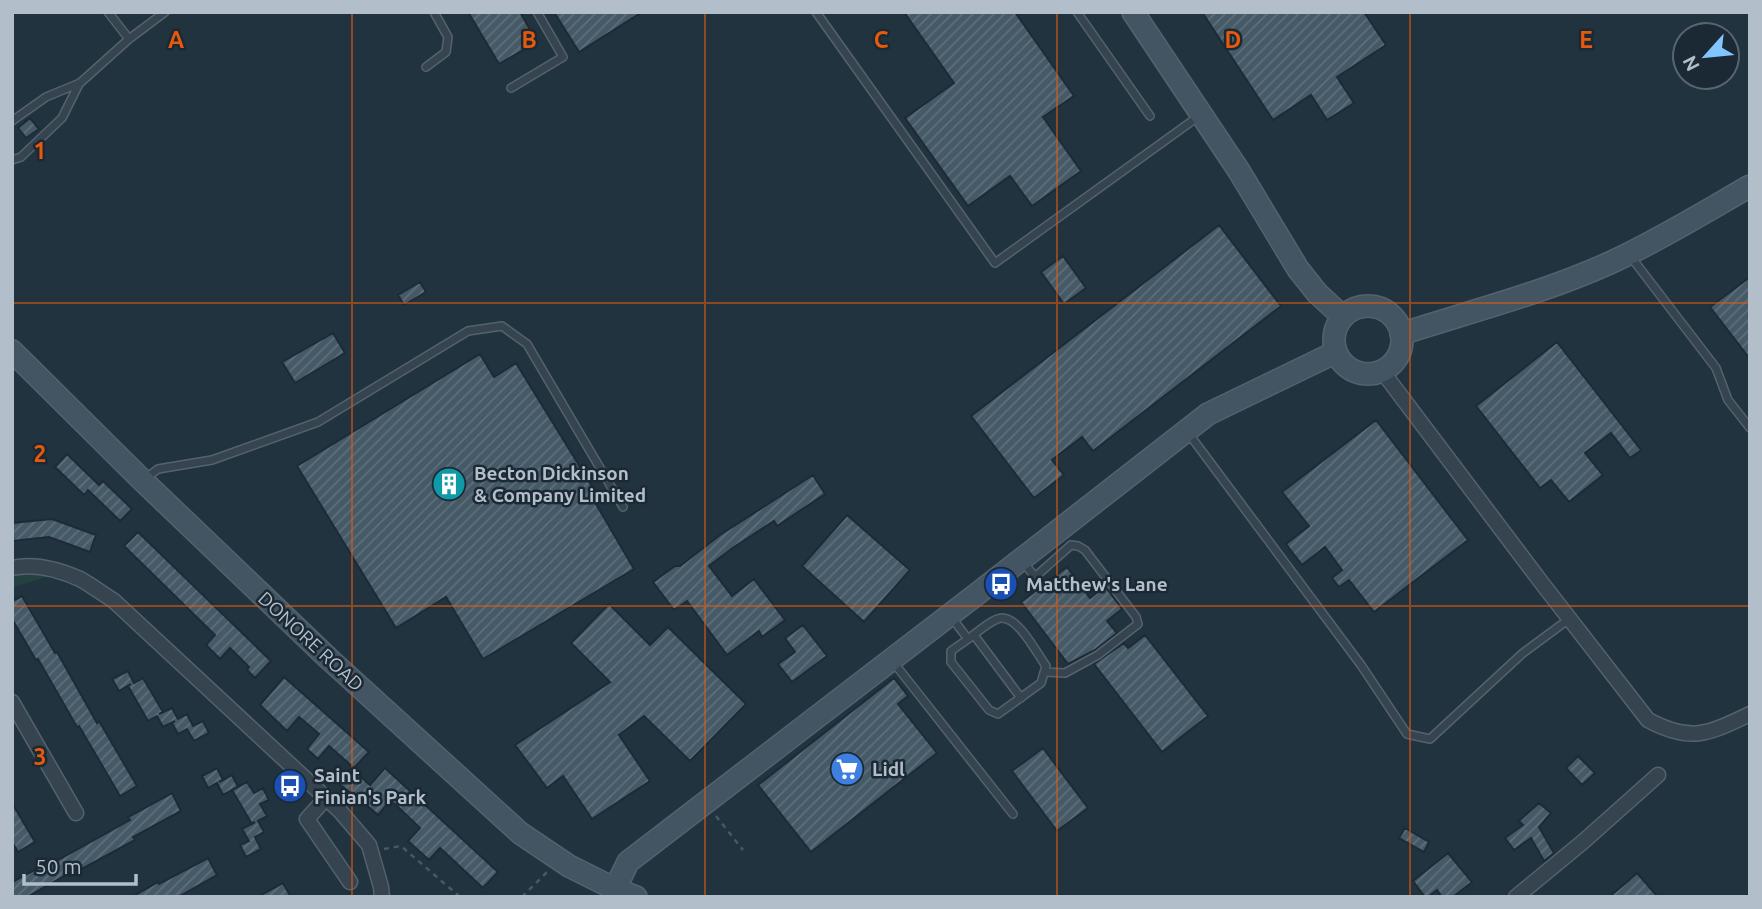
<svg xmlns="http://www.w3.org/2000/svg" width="1762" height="909" viewBox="0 0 1762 909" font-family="Ubuntu,sans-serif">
<defs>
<pattern id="building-hatch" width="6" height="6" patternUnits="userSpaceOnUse" patternTransform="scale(1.75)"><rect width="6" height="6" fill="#455966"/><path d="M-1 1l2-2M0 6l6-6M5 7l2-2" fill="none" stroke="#5d6f7b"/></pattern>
</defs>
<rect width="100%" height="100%" fill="#223340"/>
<path fill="#244140" d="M27 574 46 576C35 582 24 583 12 588V576Z"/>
<path fill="url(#building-hatch)" stroke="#1d2b37" stroke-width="2" d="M468 12H520L537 42 499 64Z
M554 12H642L579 52Z
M904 12H1015L1074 96 1043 117 1081 171 1032 206 1010 176 968 206 905 118 954 83Z
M1202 12H1364L1386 45 1337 77 1354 103 1327 120 1311 95 1273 120Z
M30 118 39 129 26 138 18 128Z
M1219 225 1281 306 1093 451 1082 437 1052 460 1064 475 1034 498 971 416Z
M1063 256 1086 288 1064 304 1041 272Z
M1750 277V359L1710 307Z
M420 282 426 292 404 305 398 295Z
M333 333 345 353 295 383 282 362Z
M1557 342 1641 450 1630 458 1611 433 1585 453 1603 475 1569 502 1551 480 1540 488 1476 406Z
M480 354 494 377 516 363 601 501 596 504 634 569 483 659 446 597 396 628 297 466Z
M1376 420 1468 540 1374 612 1349 580 1339 587 1332 578 1342 570 1325 547 1302 565 1286 544 1309 526 1282 492Z
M67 454 99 485 103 481 132 509 120 521 88 490 84 495 55 467Z
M813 475 825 494 777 526 774 521 734 547 709 566 732 596 754 579 785 620 762 637 759 631 727 655 687 601 674 610 653 582 675 566H680L720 535Z
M847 515 910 570 864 622 802 566Z
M52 519 96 535 90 552 49 537 12 541V523Z
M138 532 271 661 255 678 247 670 249 667 230 648 220 659 206 645 215 635 124 546Z
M1067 567 1090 598 1105 586 1122 609 1107 621 1117 633 1095 650 1068 664 1021 602Z
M22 596 55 653 57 652 97 723 99 721 137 786 120 796 79 726 77 727 38 659 36 660 12 619V601Z
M609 604 650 645 668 627 746 704 690 761 644 716 619 735 650 781 592 819 563 776 547 788 515 745 610 682 571 643Z
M803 625 827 656 792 682 778 664 795 652 785 638Z
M1145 635 1208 716 1162 752 1094 664 1124 643 1128 648Z
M128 671 134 683 143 678 163 712 159 714 172 708 178 719 187 714 193 726 203 721 209 733 194 741 187 729 178 734 172 723 175 721 163 727 157 716 148 721 128 686 131 684 119 691 112 679Z
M284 677 369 752 354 768 329 746 318 759 307 749 319 734 299 717 287 731 260 705Z
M894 678 908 696 898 704 937 753 811 852 758 785Z
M1043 748 1088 808 1057 831 1012 771Z
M1578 756 1595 773 1582 785 1566 768Z
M217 768 223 780 219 782 232 775 238 787 223 795 217 783 208 788 202 776Z
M351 768 370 785 385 768 498 872 483 888 440 848 429 860 408 841 420 828 396 805 390 801 378 815 355 795 354 796 338 783Z
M247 782 254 793 263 788 269 800 260 804 267 816 258 821 264 832 255 837 261 849 246 857 240 845 249 841 242 829 255 822 252 824 232 790Z
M172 793 181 811 133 837 135 840 69 876 68 874 27 897H12V882L55 859 56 861 130 820 128 817Z
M12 803 35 842 18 852 12 842Z
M1539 803 1551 813 1539 827 1554 853 1544 861 1531 838 1514 850 1505 838 1523 825 1519 821Z
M1405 828 1429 842 1424 852 1399 838Z
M1448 853 1472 882 1453 897H1442L1437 890 1428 897H1425L1413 881Z
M208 858 217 875 178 897H132L158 882 159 884Z
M1637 873 1658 897H1609L1627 882Z
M283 883 291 897H257Z"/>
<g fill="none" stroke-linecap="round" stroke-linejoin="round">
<defs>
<path id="lane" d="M108 12 129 39
M816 12 995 263 1199 116
M1077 12 1150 116
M426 67 446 52 448 37 434 12
M511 88 563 57 537 12
M12 121 46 97 80 83 129 39 165 12
M12 160 21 157 62 118 79 84
M1631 257 1716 368 1728 400 1750 428
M1189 434 1361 665 1407 734 1430 739 1523 653 1569 619
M146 478 158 469 212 460 318 422 468 331 502 326 527 344 623 507
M1024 563 1035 577 1071 545 1078 546 1085 550 1136 617 1138 624 1098 655 1065 673 1045 672
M952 618 968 639C975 634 993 618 1002 618 1019 618 1036 652 1046 666L1041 683 998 714 989 710 951 662V651L968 639
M974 635 1021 698
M894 663 1013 814"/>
<path id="street" d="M1382 371 1541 582 1648 720C1691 743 1708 734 1750 714
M12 568C34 563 60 570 80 579 91 585 103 594 114 601L340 811 369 845 381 887 382 897
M12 702 76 813
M326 798 307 819 350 882
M1516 897 1584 841 1658 775"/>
<path id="secondary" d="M1133 12 1239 171 1298 269 1317 293 1343 317
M1334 340a34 34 0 1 1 68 0a34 34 0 1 1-68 0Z
M1401 334C1472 311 1547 292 1614 261 1661 239 1705 212 1750 186
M12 351 143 481 328 658 520 833 569 866 615 889 636 897
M615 889 628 862 977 594 1208 414 1336 352"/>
</defs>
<use href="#lane" stroke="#54626e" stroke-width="10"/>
<use href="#street" stroke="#54626e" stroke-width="17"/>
<use href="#secondary" stroke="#54626e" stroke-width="24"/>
<path stroke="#425d5c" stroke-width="2.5" stroke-dasharray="5 5" stroke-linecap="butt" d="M716 816 743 850
M384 849 401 846 460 897
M522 897 547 872"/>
<use href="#lane" stroke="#364450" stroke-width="7"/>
<use href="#street" stroke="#364450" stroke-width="14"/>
<use href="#secondary" stroke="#435463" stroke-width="21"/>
</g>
<path fill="none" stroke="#e8590c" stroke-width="2" stroke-opacity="0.55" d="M352 12V897M705 12V897M1057 12V897M1410 12V897M12 303H1750M12 606H1750"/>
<defs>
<symbol id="building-disc" viewBox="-11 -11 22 22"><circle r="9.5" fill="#0f9aa8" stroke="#1b2935"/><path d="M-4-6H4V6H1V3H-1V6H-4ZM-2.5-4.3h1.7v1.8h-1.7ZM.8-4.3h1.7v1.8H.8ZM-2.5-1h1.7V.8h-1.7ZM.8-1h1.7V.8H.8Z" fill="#fff"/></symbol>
<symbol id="bus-disc" viewBox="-11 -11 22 22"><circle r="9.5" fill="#1a4fb4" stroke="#1b2935"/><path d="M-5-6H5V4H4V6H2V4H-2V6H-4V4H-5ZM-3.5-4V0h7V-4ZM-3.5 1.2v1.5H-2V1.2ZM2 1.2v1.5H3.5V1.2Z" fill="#fff"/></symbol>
<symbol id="supermarket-disc" viewBox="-11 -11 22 22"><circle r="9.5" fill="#3f7fe0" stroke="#1b2935"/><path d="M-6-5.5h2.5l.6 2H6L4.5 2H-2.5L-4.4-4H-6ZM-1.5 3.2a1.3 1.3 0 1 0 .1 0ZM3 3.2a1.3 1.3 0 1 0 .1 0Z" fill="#fff"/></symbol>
</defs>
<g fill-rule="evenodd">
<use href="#building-disc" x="430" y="465" width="38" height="38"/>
<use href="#bus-disc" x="982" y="565" width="38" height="38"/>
<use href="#supermarket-disc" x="828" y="750" width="38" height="38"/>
<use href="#bus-disc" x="271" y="767" width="38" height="38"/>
</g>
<g text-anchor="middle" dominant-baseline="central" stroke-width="5" stroke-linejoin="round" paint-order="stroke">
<g font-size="19" font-weight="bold" fill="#b2bfcb" stroke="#1b2935" text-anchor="start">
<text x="474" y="473">Becton Dickinson<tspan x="474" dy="22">&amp; Company Limited</tspan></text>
<text x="1026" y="584">Matthew's Lane</text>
<text x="872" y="769">Lidl</text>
<text x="314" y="775">Saint<tspan x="314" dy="22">Finian's Park</tspan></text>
</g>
<g font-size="19" fill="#b2bfcb" stroke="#1b2935">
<text transform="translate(311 641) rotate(43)">DONORE ROAD</text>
</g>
</g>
<g font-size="23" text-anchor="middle" font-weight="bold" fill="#e8590c" stroke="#1b2935" stroke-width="5" stroke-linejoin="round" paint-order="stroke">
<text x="176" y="48">A</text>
<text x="529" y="48">B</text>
<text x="881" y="48">C</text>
<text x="1233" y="48">D</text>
<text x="1586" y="48">E</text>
<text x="40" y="159">1</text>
<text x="40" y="462">2</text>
<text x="40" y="765">3</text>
</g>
<rect width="1762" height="909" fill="none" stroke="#b2bfcb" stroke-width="28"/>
<g transform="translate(1706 56) rotate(243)"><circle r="33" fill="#1b2935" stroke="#576571" stroke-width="2"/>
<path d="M0-5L12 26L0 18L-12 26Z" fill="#83c6ff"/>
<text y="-10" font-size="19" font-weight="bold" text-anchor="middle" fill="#b2bfcb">N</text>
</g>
<path d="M24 874v10h112v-10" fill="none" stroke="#b2bfcb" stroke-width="3.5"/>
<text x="35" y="874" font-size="21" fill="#b2bfcb" stroke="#1b2935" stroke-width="5" paint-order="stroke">50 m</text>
</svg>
